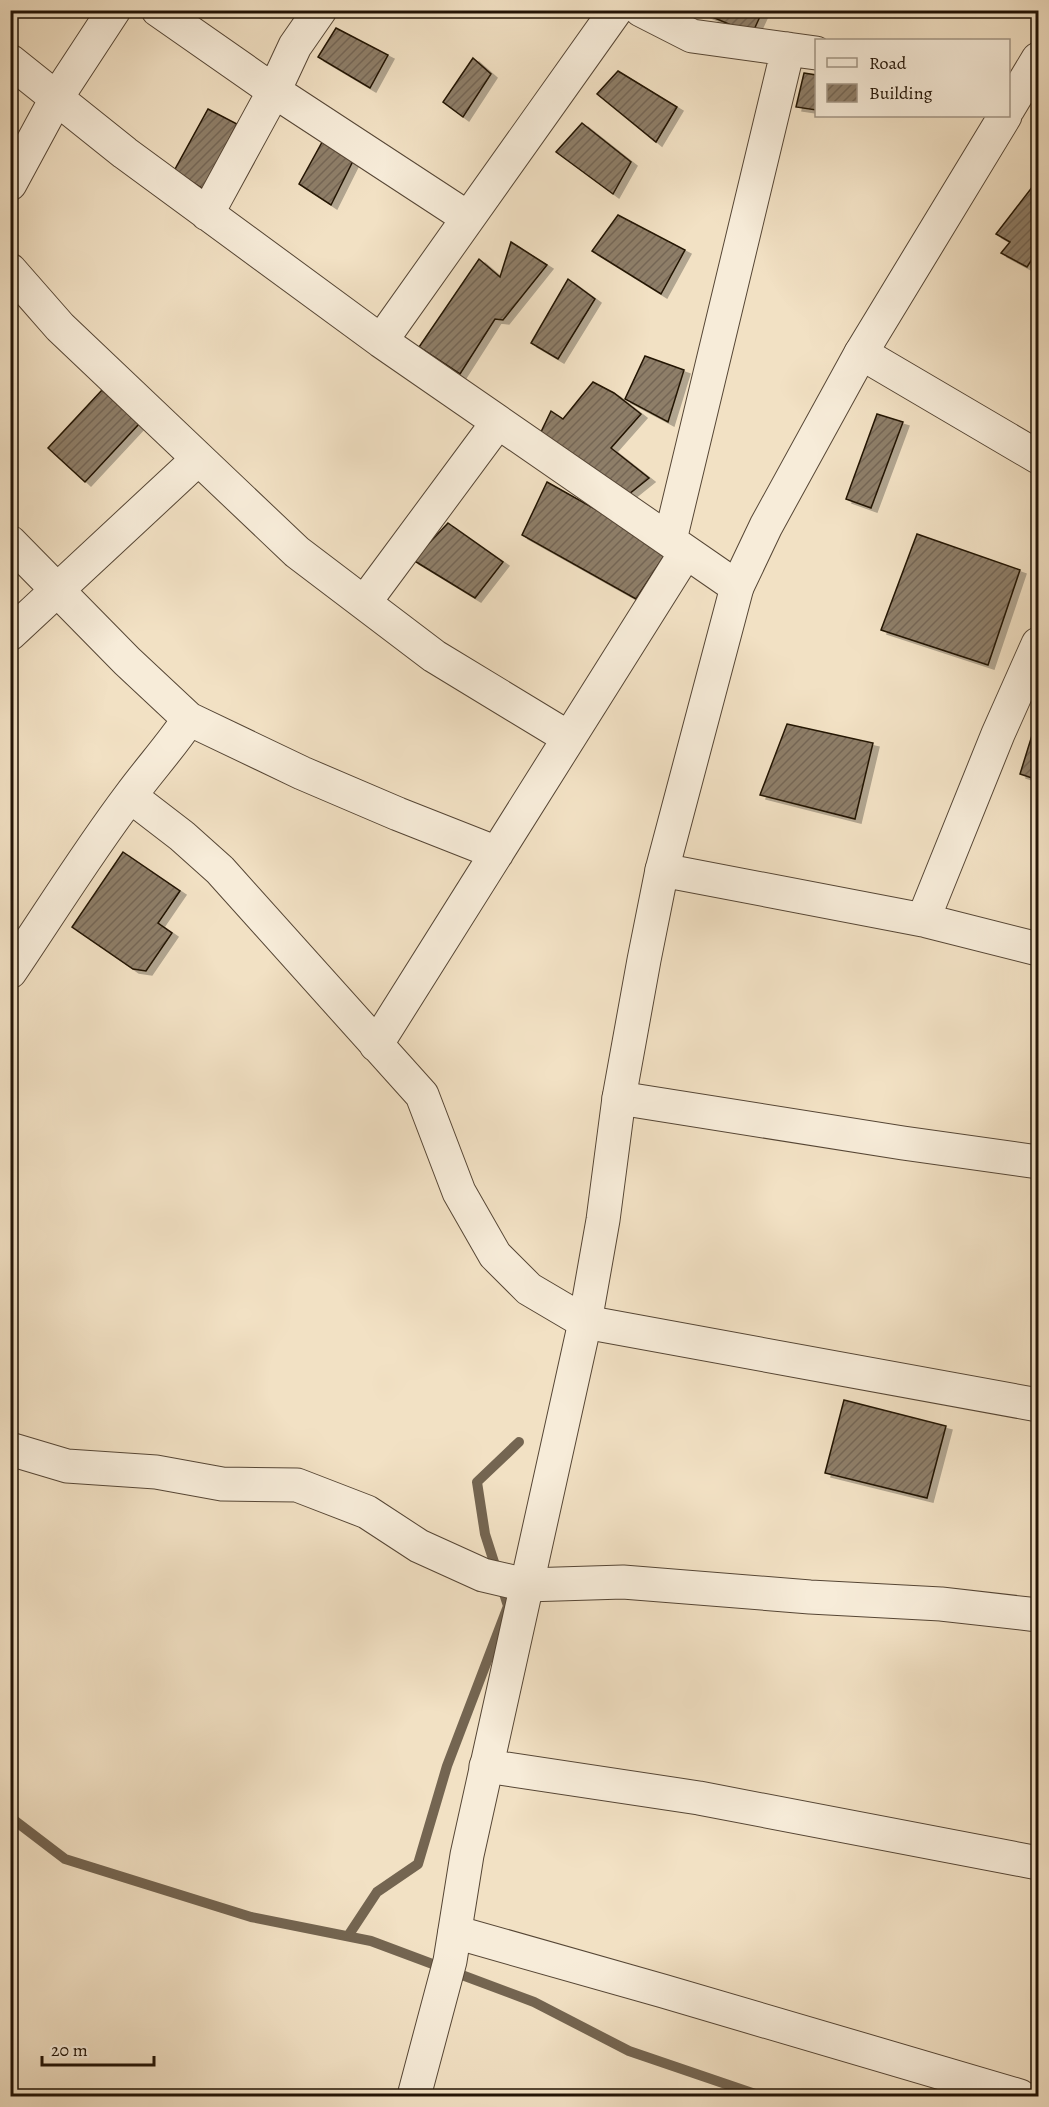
<svg xmlns="http://www.w3.org/2000/svg" width="1049" height="2107" viewBox="0 0 1049 2107" font-family="Alegreya,serif">
<defs>
<pattern id="building-hatch" width="6" height="6" patternUnits="userSpaceOnUse" patternTransform="scale(1.5)"><rect width="6" height="6" fill="#8e7e68"/><path d="M-1 1l2-2M0 6l6-6M5 7l2-2" fill="none" stroke="#746654"/></pattern>
<filter id="shadow"><feDropShadow dx="6" dy="4" stdDeviation="0" flood-color="#0004"/></filter>
</defs>
<rect width="100%" height="100%" fill="#f2e1c4"/>
<filter id="stains"><feTurbulence type="fractalNoise" baseFrequency=".00333" numOctaves="4"/><feColorMatrix values="0 0 0 0 .2 0 0 0 0 .09 0 0 0 0 .02 0 0 0 .5 -.17"/></filter>
<radialGradient id="worn" r=".72"><stop offset=".6" stop-color="#630" stop-opacity="0"/><stop offset="1" stop-color="#630" stop-opacity=".3"/></radialGradient>
<g fill="none" stroke-linecap="round" stroke-linejoin="round">
<path stroke="#746551" stroke-width="10" d="M10 1817 65 1859 251 1917 371 1941 534 2002 629 2051 761 2096
M348 1936 377 1892 418 1864 447 1766 508 1606 485 1534 477 1482 519 1442"/>
</g>
<path fill="url(#building-hatch)" stroke="#221305" stroke-width="1.5" filter="url(#shadow)" d="M696 10H763L752 34Z
M336 28 388 55 370 88 318 57Z
M473 58 491 74 463 117 443 102Z
M618 71 677 107 656 142 597 94Z
M804 73 816 75V110L796 107Z
M208 109 237 124 203 189 174 171Z
M582 123 631 162 613 194 556 152Z
M326 135 357 153 331 205 299 184Z
M1033 186 1038 190V250L1027 267 1001 253 1010 242 996 234Z
M618 215 685 250 661 294 592 251Z
M511 242 547 265 503 320 495 319 460 374 419 347 479 259 500 277Z
M568 279 595 299 558 359 531 343Z
M645 356 684 370 668 422 625 399Z
M593 382 614 393 641 414 611 448 649 478 629 494 540 434 551 411 563 419Z
M102 390 139 424 85 482 48 448Z
M877 414 903 422 871 508 846 499Z
M547 482 668 550 636 599 522 535Z
M448 523 503 562 475 598 413 560Z
M917 534 1020 570 988 665 881 630Z
M1038 716V780L1020 774Z
M787 724 873 743 855 819 760 795Z
M123 852 180 891 158 923 172 933 146 971 133 969 72 927Z
M1038 907V924L1033 922Z
M844 1400 946 1426 927 1498 825 1473Z"/>
<g fill="none" stroke-linecap="round" stroke-linejoin="round">
<defs>
<path id="minor" d="M158 10 274 91 468 218
M641 10 692 36 816 53
M10 61 125 153 381 341 737 587
M10 184 57 97 114 10
M207 214 274 91 295 46 320 10
M10 270 60 327 297 552 434 656 569 738
M381 341 616 10
M861 353 1038 457
M670 540 788 49
M10 542 127 661 189 719 302 773 398 814 497 853
M364 603 498 422
M10 634 198 459
M130 796 182 836 220 870 422 1095 459 1192 495 1255 529 1289 585 1322 1038 1405
M662 870 923 920 1038 949
M923 920 998 734 1038 644
M10 972C50 913 87 853 130 796 149 770 171 746 189 719
M376 1045 686 552
M619 1098 903 1143 1038 1162
M10 1449 67 1466 156 1472 222 1484 297 1485 367 1512 419 1546 483 1575 526 1585 623 1582 810 1597 941 1604 1038 1615
M486 1766 699 1798 1038 1863
M455 1932 663 1991 1020 2096"/>
<path id="tertiary" d="M1008 109 1038 59
M414 2096 450 1961 467 1855 585 1322 603 1220 619 1098 644 960 662 870 737 587 766 526 861 353 1005 116"/>
</defs>
<use href="#minor" stroke="#564635" stroke-width="35"/>
<use href="#tertiary" stroke="#564635" stroke-width="35"/>
<use href="#minor" stroke="#f7ecd9" stroke-width="33"/>
<use href="#tertiary" stroke="#f7ecd9" stroke-width="33"/>
</g>
<rect width="1049" height="2107" fill="none" stroke="#f2e1c4" stroke-width="36"/>
<rect x="12" y="12" width="1025" height="2083" fill="none" stroke="#221305" stroke-width="3"/>
<rect x="18" y="18" width="1013" height="2071" fill="none" stroke="#221305" stroke-width="1.5"/>
<rect x="815" y="39" width="195" height="78" fill="#f7ecd9" stroke="#a29584" stroke-width="1.5"/>
<rect x="827" y="58" width="30" height="9" fill="#f7ecd9" stroke="#a29584" stroke-width="1.5"/>
<text x="869" y="69" font-size="18" fill="#221305">Road</text>
<rect x="827" y="84" width="30" height="18" fill="url(#building-hatch)" stroke="#a29584" stroke-width="1.5"/>
<text x="869" y="99" font-size="18" fill="#221305">Building</text>
<path d="M42 2056v9h112v-9" fill="none" stroke="#221305" stroke-width="3"/>
<text x="51" y="2056" font-size="18" fill="#221305" stroke="#f7ecd9" stroke-width="4.5" paint-order="stroke">20 m</text>
<rect width="100%" height="100%" filter="url(#stains)"/>
<rect width="100%" height="100%" fill="url(#worn)"/>
</svg>
